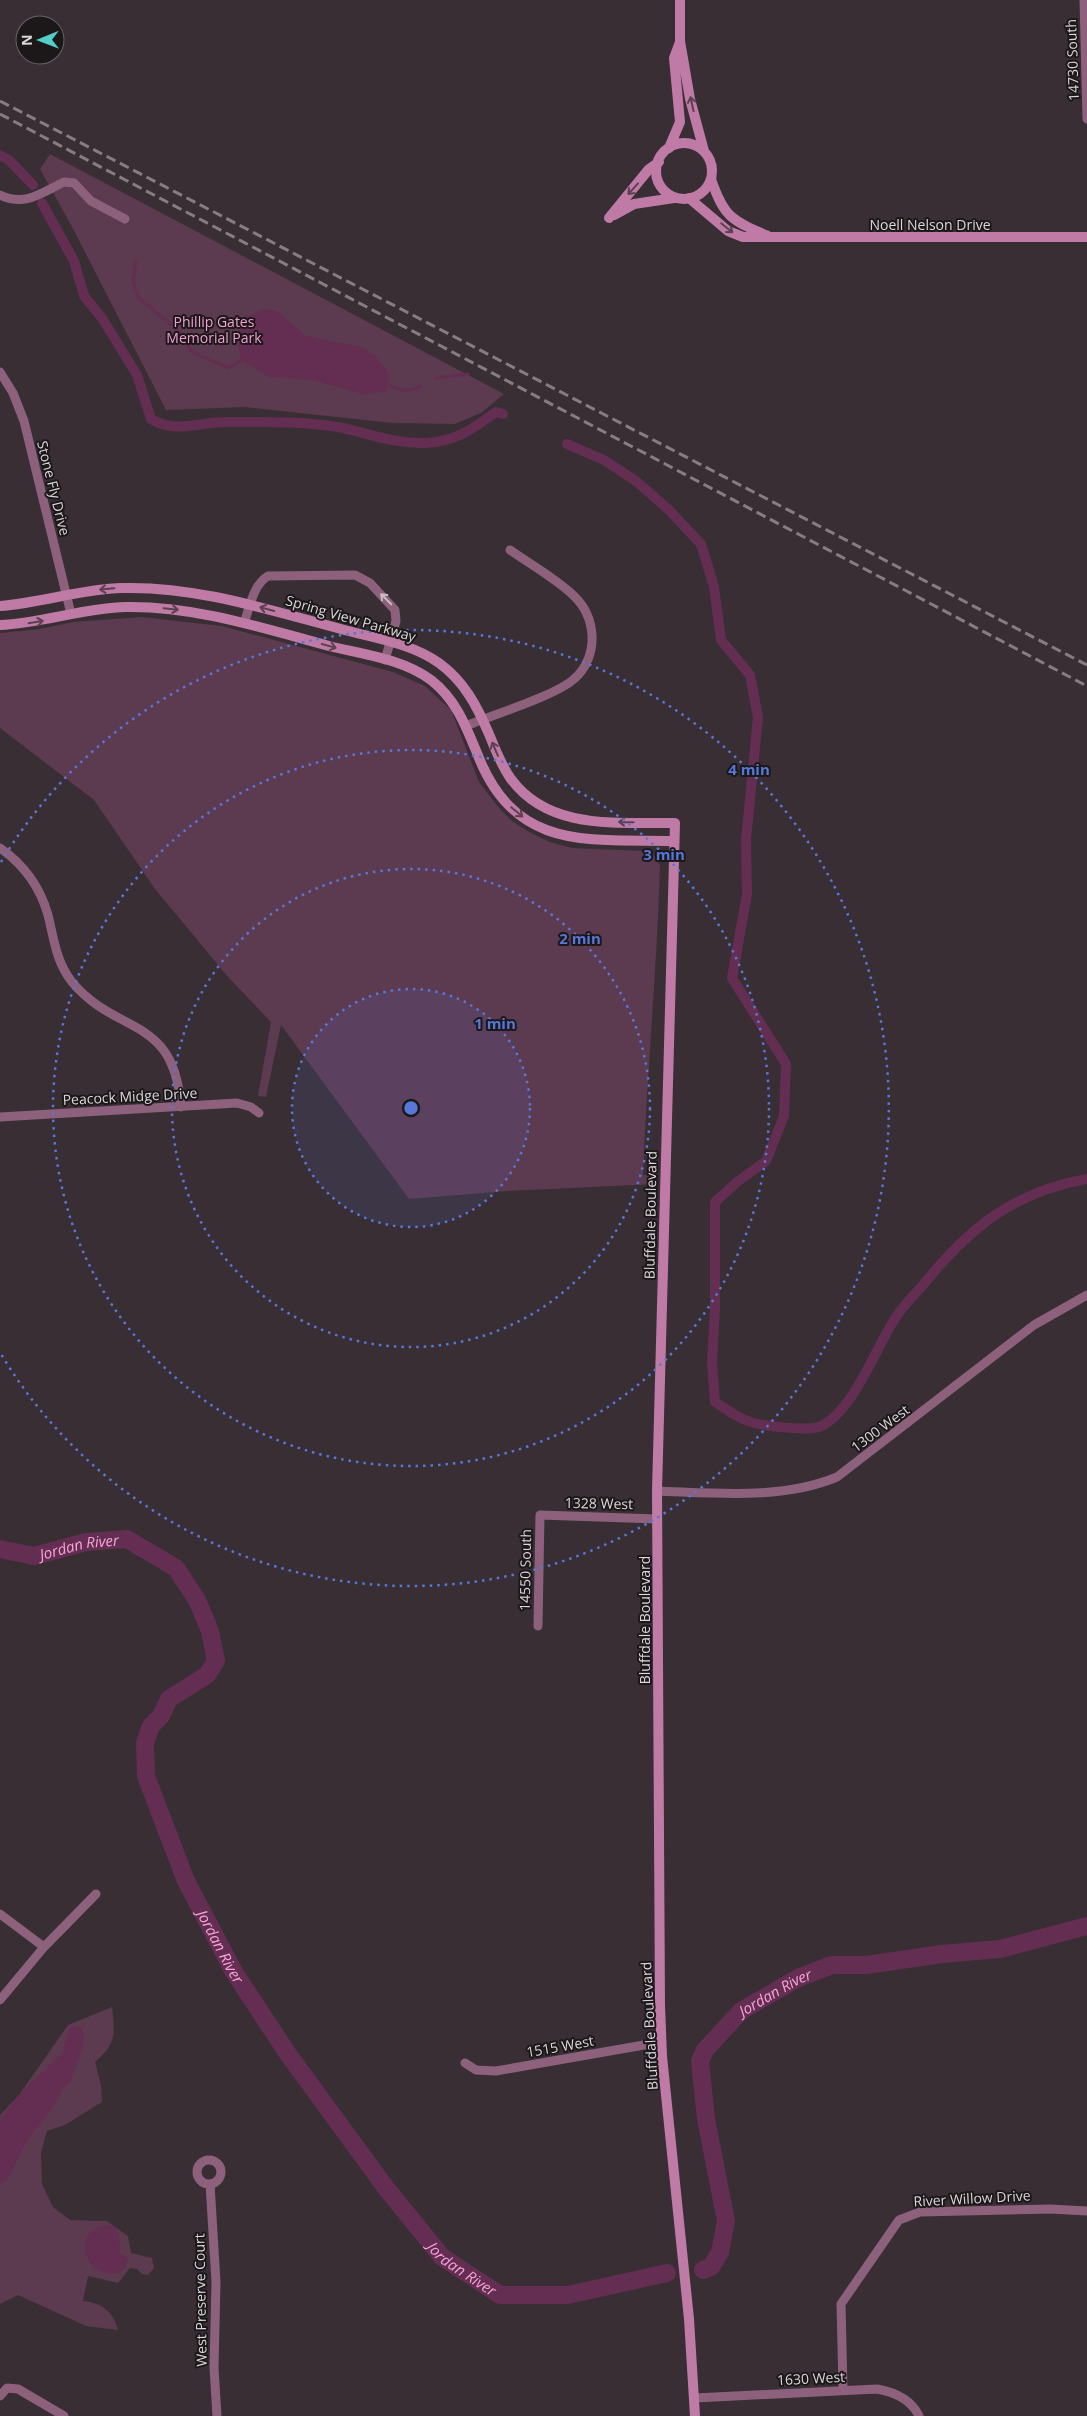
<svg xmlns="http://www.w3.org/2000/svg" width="1087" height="2416" viewBox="0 0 1087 2416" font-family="'Open Sans',sans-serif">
<rect width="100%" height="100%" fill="#382e34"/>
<path fill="#5c3a4f" d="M50 154 504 394 481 413 455 424 392 423 245 407 166 410 71 225 40 169Z
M142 617 222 626 393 672 425 686 451 710 479 782 499 808 512 821 529 832 550 842 572 848 645 851C654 854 657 857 660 866 657 969 647 1072 643 1175L654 1176 657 1184 508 1191 409 1199 281 1025 266 1097 258 1096 271 1022 228 977 155 889 94 800 0 728V633L40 629 73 622Z
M112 2007C115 2034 117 2043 95 2062L101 2085 102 2102 65 2125 47 2131 41 2153 42 2184 53 2207 70 2220 107 2221 128 2236 131 2253 152 2258 154 2268 148 2275 142 2274 137 2269 130 2268 118 2283 88 2276 83 2301C102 2303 113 2311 118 2330L86 2326 18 2295 0 2304V2115L19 2095 68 2025Z"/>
<path fill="#642e52" d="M264 309 277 311 306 336 362 347 375 356 386 369 389 378 386 391 366 395 313 380 269 377 241 360 237 339 244 317Z
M75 2027H81L84 2036 82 2051 70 2082 62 2090 56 2103 25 2144 8 2179 0 2185V2119L19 2095 62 2053 69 2029Z
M107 2225 115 2227 119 2235 120 2253 128 2258C124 2290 77 2269 86 2240 89 2230 97 2227 107 2225Z"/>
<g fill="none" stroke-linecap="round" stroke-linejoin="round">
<path stroke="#642e52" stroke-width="3" d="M136 260 133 281 138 297 181 333 192 352 229 368 241 360
M436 378 468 374
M387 384C399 390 408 394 420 386"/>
<path stroke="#642e52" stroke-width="10" d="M0 155 9 160 33 185
M42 203 74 261 84 296 102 318 137 375 151 419C175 434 200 422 225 422 263 422 305 421 343 428 370 434 396 444 425 443 455 442 473 429 496 412L503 414
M567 444 604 460 636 481 669 510 701 544 714 587 721 640 750 675 758 717 746 840 747 894 732 978 786 1064 784 1116 766 1161 737 1182 715 1202V1310L712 1363 715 1402C725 1408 736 1417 748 1421 760 1426 806 1431 819 1427 852 1414 876 1348 894 1320 902 1307 913 1296 923 1285 969 1228 1013 1192 1087 1179"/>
<g stroke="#642e52" stroke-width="18">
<path id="s1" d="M0 1549 34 1556 86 1542 127 1539 176 1568 197 1600 210 1631 216 1661 207 1675 169 1699 161 1716 151 1726 145 1743 146 1776 186 1881 234 1972 288 2054 386 2188 442 2257 500 2295H568L667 2273"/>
<path id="s2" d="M703 2270 711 2267 720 2252 726 2221 706 2119 700 2061 705 2050 741 2011 798 1978 832 1965H866L942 1954 1000 1949 1087 1926"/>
</g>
<path stroke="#8d617c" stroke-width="9" d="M1084 0 1087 119
M0 195C25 207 41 193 64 182L74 183 91 201 125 219
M0 372 13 393 24 421 71 614
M244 623C250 607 253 585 268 576L355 575 370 583 395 610 396 621 385 660
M466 726C492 715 555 696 574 679 587 668 593 651 592 635 591 620 585 607 575 597 557 579 531 565 510 550
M0 848C23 864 40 887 48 915 54 939 56 962 72 982 118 1037 174 1014 181 1107
M0 1117 237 1103 251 1107 259 1113
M657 1491C716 1493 782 1500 837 1477L1034 1325 1087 1295
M538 1626 540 1515 657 1519
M0 1914 44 1947
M0 2000 44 1947 96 1894
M465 2063 476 2070 496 2071 661 2042
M197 2172a12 12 0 1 1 24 0a12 12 0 1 1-24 0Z
M210 2184 216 2282 214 2368 217 2416
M843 2390 841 2304 899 2220 920 2212 1050 2209 1087 2211
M0 2396 7 2388 18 2389 64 2416
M695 2398 877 2389C894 2392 911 2399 919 2416"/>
<path stroke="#bf7ba6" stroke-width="10" d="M680 0V41L690 99 704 151
M656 171a28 28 0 1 1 56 0a28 28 0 1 1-56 0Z
M669 148 680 122 674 58 680 42
M711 179C724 217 731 220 768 236
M689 198 728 231 743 237H1087
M614 215 634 204 674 198
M609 218 649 169 659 162
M0 606C41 603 81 589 122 588 197 586 269 610 341 629 373 638 411 643 439 663 464 681 477 706 489 734 495 749 501 765 511 779 549 831 618 822 675 823L657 1491 660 2005 662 2056 689 2319 695 2416
M0 625C43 623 83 608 126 607 196 606 262 628 329 646 362 654 403 659 431 680 457 700 467 729 479 758 517 852 590 839 674 841"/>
<path stroke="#857d82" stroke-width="3" stroke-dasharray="10 5" stroke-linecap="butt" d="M0 101 1087 665
M0 114 1087 686"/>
</g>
<defs><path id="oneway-shaft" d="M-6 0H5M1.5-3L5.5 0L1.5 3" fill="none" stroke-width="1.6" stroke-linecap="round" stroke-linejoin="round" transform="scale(1.25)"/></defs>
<g stroke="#5d4052">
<use href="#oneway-shaft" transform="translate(692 104) rotate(-102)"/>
<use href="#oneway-shaft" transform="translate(633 189) rotate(132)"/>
<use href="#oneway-shaft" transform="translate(727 228) rotate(39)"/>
<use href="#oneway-shaft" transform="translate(107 589) rotate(175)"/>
<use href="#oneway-shaft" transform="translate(171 609) rotate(6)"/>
<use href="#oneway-shaft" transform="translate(267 609) rotate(-165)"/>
<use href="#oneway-shaft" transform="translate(36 622) rotate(-9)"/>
<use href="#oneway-shaft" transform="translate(329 646) rotate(15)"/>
<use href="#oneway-shaft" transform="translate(495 749) rotate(-113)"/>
<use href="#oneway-shaft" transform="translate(517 812) rotate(40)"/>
<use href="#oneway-shaft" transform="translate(626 822) rotate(-179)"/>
</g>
<use stroke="#c9bac2" href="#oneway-shaft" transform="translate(386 599) rotate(-135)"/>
<circle cx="411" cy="1108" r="119" fill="#5777d9" fill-opacity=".12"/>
<g fill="none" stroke="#5777d9" stroke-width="2.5" stroke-dasharray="2.5 5">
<circle cx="411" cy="1108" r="119"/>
<circle cx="411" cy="1108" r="239"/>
<circle cx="411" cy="1108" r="358"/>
<path d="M1 862A478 478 0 1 1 1 1354"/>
</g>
<g text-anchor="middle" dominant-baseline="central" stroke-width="4" stroke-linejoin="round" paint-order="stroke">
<g font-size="14" fill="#ddd7da" stroke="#1c181a">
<text transform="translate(1072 60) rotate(-92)">14730 South</text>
<text x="930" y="224">Noell Nelson Drive</text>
<text transform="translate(54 488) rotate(76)">Stone Fly Drive</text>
<text transform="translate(351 618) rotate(16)">Spring View Parkway</text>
<text transform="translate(130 1096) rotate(-3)">Peacock Midge Drive</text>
<text transform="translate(650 1215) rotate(-89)">Bluffdale Boulevard</text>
<text transform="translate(880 1428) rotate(-37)">1300 West</text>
<text transform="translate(599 1503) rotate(1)">1328 West</text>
<text transform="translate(525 1570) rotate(-89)">14550 South</text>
<text transform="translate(644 1620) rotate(-90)">Bluffdale Boulevard</text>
<text transform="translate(649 2026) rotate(-93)">Bluffdale Boulevard</text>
<text transform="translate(560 2046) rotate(-10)">1515 West</text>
<text transform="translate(972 2198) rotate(-3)">River Willow Drive</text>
<text transform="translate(200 2300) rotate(-91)">West Preserve Court</text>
<text transform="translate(811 2378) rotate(-3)">1630 West</text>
</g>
<g font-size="14" fill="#f49fd5" stroke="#1c181a">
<text x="214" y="321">Phillip Gates<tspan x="214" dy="16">Memorial Park</tspan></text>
</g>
<g font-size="15" font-style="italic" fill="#f8a3d9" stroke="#1c181a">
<text stroke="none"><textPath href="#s1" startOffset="81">Jordan River</textPath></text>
<text stroke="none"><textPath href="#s1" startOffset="621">Jordan River</textPath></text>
<text stroke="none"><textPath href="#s2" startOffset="324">Jordan River</textPath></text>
<text stroke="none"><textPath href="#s1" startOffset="1026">Jordan River</textPath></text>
</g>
</g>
<circle cx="411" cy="1108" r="8" fill="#5777d9" stroke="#1c181a" stroke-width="2.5"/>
<g font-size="15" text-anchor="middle" font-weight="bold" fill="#5777d9" stroke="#1c181a" stroke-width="4" stroke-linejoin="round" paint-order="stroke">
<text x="749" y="775">4 min</text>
<text x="664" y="860">3 min</text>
<text x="580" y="944">2 min</text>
<text x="495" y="1029">1 min</text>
</g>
<g transform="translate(40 40) rotate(269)"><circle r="24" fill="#1c181a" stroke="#696467"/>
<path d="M0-4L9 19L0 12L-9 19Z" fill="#53cdc9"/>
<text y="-8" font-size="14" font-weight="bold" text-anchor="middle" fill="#ddd7da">N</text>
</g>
</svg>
